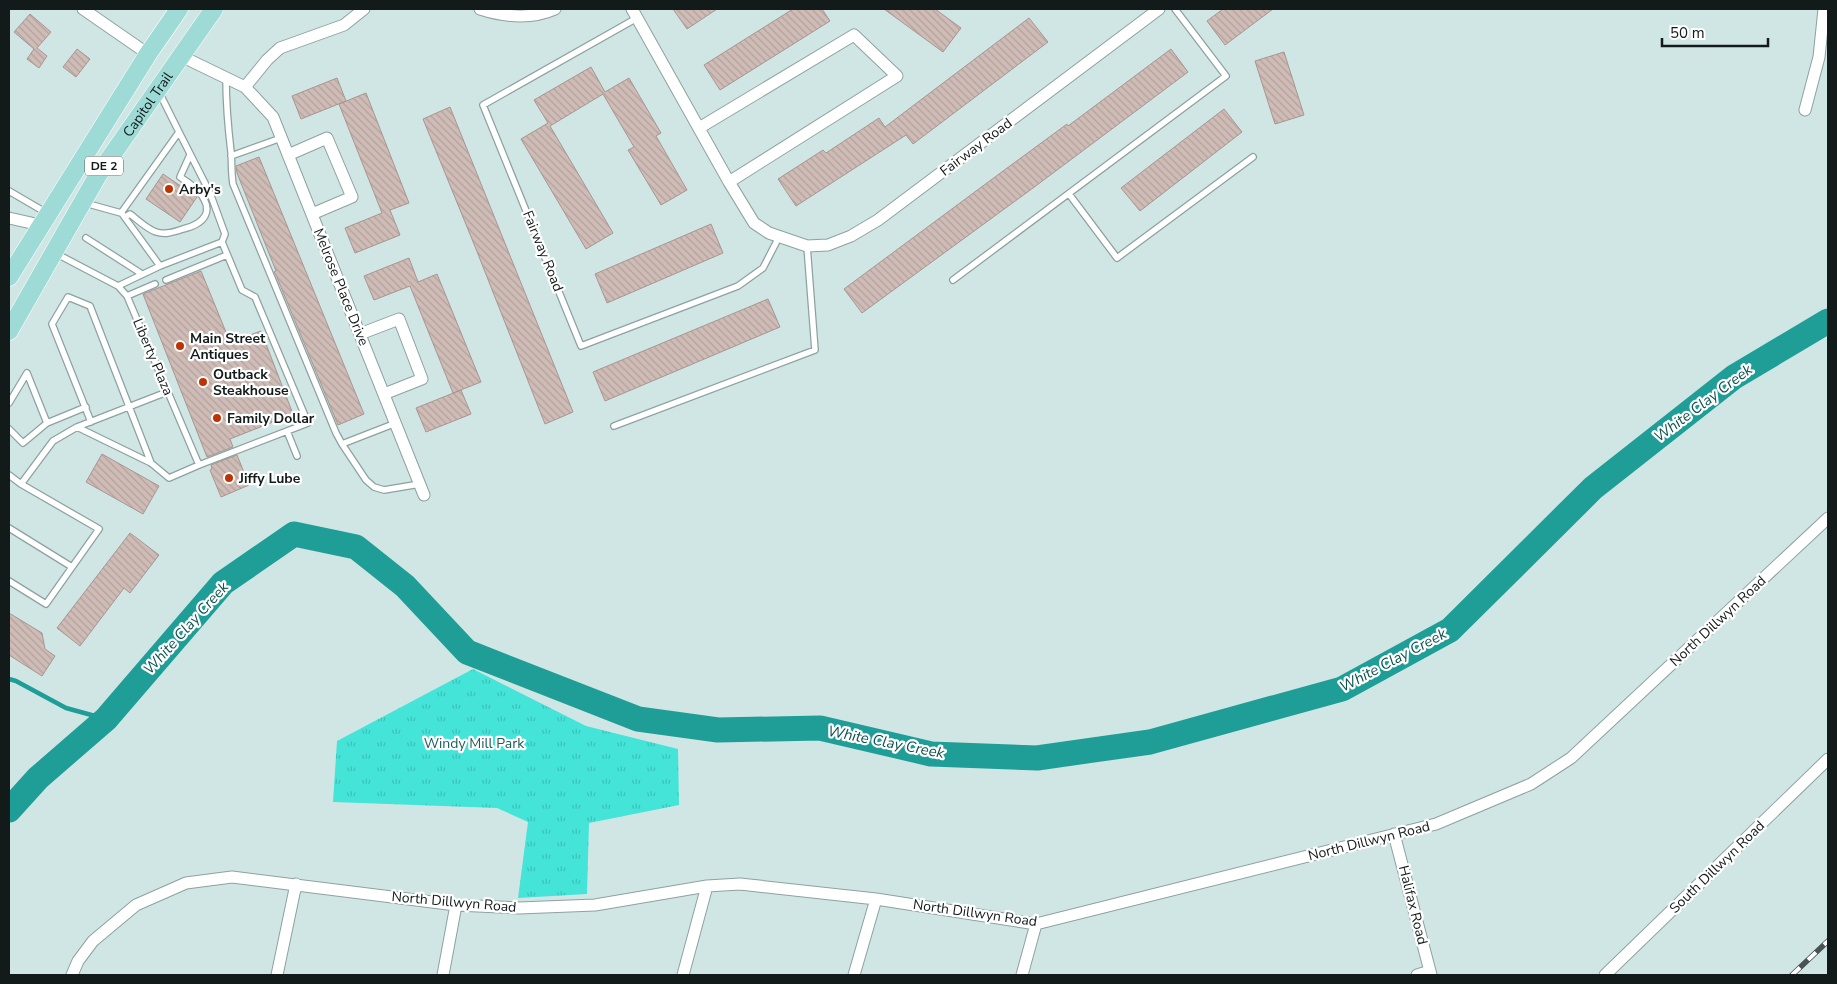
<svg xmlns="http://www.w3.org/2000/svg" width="1837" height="984" viewBox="0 0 1837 984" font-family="'Nunito Sans',sans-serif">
<defs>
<pattern id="park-tufts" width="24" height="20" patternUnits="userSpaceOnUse" patternTransform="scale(1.25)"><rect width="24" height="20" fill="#44e4d9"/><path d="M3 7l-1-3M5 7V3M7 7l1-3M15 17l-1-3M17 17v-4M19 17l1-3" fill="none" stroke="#3bc3ba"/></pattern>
<pattern id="building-back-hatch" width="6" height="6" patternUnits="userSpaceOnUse" patternTransform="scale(1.25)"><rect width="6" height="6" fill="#d0bcb6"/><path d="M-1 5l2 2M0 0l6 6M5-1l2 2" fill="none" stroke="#b2a19c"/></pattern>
</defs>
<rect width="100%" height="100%" fill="#d0e6e4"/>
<path fill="url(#park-tufts)" d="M473 669 586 726 678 749 679 805 589 823 587 894 518 898 528 822 497 808 333 802 337 741Z"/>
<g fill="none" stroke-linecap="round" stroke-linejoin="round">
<path stroke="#1e9e96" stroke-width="4.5" d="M9 679 16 681 66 708 106 719"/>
<path stroke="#1e9e96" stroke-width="25" d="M9 810 38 778 106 719 223 583 294 534 356 547 405 586 467 652 638 719 718 730 820 728 931 754 1037 758 1150 742 1342 689 1450 630 1593 488 1734 377 1828 321"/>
</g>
<path fill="url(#building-back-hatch)" stroke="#a89590" d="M673 9H717L687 29Z
M793 9H822L830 21 720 90 704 65Z
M884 9H935L961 28 943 52Z
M1223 9H1273L1225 45 1207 21Z
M30 14 51 32 37 48 47 56 39 68 27 59 34 49 14 32Z
M1029 18 1048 42 913 144 906 135 796 206 778 179 823 150 826 153 879 118 885 127Z
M77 49 90 59 76 77 63 67Z
M1171 49 1188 72 1033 188 862 313 844 289 999 174 1067 124 1068 126Z
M1284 52 1304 115 1275 124 1255 61Z
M591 67 605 92 629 78 661 133 656 136 687 190 661 205 628 150 634 147 603 94 550 126 613 233 586 249 521 139 548 123 534 100Z
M337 78 346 101 301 119 292 96Z
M366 93 409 203 390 210 400 235 355 253 345 228 382 213 339 104Z
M450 107 573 412 545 424 476 249 423 119Z
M1224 109 1242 132 1140 211 1121 188Z
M259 157 364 414 338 425 276 275 274 272 276 271 237 173 236 166Z
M163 174 197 197 180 222 146 199Z
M711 224 723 253 607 303 595 274Z
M409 258 418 282 437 274 481 382 453 393 410 286 374 300 364 276Z
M201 271 230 342 261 331 293 414 230 439 233 447 207 457 143 294Z
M768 299 780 327 605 401 593 372Z
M461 390 471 414 426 432 416 408Z
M102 454 159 486 143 514 86 482Z
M237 455 249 485 221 497 210 470 212 469 211 465Z
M130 533 159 555 130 593 124 588 80 646 57 628Z
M9 613 42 633 45 649 55 656 42 676 9 655Z"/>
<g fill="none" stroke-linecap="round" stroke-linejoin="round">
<defs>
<path id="lane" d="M637 18 483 105 581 346 738 286 763 268 779 237
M226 77C226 103 228 127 231 152 232 163 231 172 233 184L336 433 342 444 366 480 374 487 384 490 420 484
M231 156 281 138
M9 191 45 212
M1069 194 1117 258 1253 157
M85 203 121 213 179 132 159 92
M125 217 130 214C138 220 147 229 156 232 165 235 174 232 183 229 204 224 216 211 198 191 194 186 186 181 180 177L190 155
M86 238 142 274
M160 266 222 242 225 234 210 193 179 132
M166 280 227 255
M953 280 1226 76 1175 9
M118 286 160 266 123 215
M127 296 155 284
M9 403 27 373 47 423
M91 422 52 324 68 297 90 306 151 463
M614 426 815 350 807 246
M77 427 167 392
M9 429 23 443 47 423 86 407
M287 431 297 456
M342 444 396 423
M199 465 308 423 255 297 242 290 222 242
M9 475 21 484 99 529 46 604 9 581
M21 484 53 441 77 427 151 463 169 478 199 465 127 296 118 286 57 254
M9 528 72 567"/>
<path id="street" d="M83 9 148 54
M480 9C505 17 530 20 555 9
M632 9 729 182 754 223 769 233 807 246 828 245 851 236 878 220 1159 9
M181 56 245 87 273 117 424 495
M245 87 267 60 280 48 344 25 364 9
M1805 110 1819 57 1824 9
M699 128 854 35 897 76 729 182
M288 155 327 138 352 197 312 214
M9 218 40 225
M360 334 399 319 422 379 384 394
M1394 834 1431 975
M72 975 78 961 93 941 136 905 186 883 232 877 456 905 519 908 595 905 707 886 740 884 876 899 1036 924 1436 824 1531 784 1571 758 1828 518
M277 975 296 884
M443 975 456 905
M683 975 707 886
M854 975 876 899
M1022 975 1036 924
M1417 975 1430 971
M1605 975 1828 759"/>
<g id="primary">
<path d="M9 277 148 54 179 9"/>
<path id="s1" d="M9 331 98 175 214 9"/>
</g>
</defs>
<use href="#lane" stroke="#8da2a0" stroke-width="8"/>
<use href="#street" stroke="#8da2a0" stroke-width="13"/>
<use href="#primary" stroke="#fff" stroke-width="19"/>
<use href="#lane" stroke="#fff" stroke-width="5.5"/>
<use href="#street" stroke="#fff" stroke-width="11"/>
<use href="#primary" stroke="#9edbd6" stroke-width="18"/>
<defs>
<path id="rail" d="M1792 975 1828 941"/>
</defs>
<use href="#rail" stroke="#485453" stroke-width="5.5"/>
<use href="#rail" stroke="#fff" stroke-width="4" stroke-dasharray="11" stroke-linecap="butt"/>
</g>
<g fill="#bc3304" stroke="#fff" stroke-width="2">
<circle cx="169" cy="189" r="5"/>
<circle cx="180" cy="346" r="5"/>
<circle cx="203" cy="382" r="5"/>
<circle cx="217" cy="418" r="5"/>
<circle cx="229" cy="478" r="5"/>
</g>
<g text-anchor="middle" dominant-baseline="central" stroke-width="4.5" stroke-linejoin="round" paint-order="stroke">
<rect fill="#fff" stroke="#5a5f5f" stroke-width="1" x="85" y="156.5" width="38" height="19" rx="4"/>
<g font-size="12" font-weight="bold" fill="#131b1a">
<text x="104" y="166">DE 2</text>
</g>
<g font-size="14" fill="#131b1a" stroke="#fff">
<text stroke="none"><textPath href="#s1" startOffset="266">Capitol Trail</textPath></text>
<text transform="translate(976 147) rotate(-37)">Fairway Road</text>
<text transform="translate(543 251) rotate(68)">Fairway Road</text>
<text transform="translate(341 287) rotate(68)">Melrose Place Drive</text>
<text transform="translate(153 357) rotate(67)">Liberty Plaza</text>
<text transform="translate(1718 621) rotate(-43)">North Dillwyn Road</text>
<text transform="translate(1369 841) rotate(-14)">North Dillwyn Road</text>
<text transform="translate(1717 867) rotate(-44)">South Dillwyn Road</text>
<text transform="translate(454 902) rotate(5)">North Dillwyn Road</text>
<text transform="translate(1413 905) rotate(76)">Halifax Road</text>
<text transform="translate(975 913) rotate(8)">North Dillwyn Road</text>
</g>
<g font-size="14" font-weight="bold" fill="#131b1a" stroke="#fff" text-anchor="start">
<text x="179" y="189">Arby's</text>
<text x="190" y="338">Main Street<tspan x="190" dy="16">Antiques</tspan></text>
<text x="213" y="374">Outback<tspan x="213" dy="16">Steakhouse</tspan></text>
<text x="227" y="418">Family Dollar</text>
<text x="239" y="478">Jiffy Lube</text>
</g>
<g font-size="14" fill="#1c5c57" stroke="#fff">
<text x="474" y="743">Windy Mill Park</text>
</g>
<g font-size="15" font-style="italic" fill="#0d514d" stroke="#fff">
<text transform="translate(1703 403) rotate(-37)">White Clay Creek</text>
<text transform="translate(186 628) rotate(-48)">White Clay Creek</text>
<text transform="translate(1393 660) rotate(-28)">White Clay Creek</text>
<text transform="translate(886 742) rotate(11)">White Clay Creek</text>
</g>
</g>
<rect width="1837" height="984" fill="none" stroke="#131b1a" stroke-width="20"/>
<path d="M1662 38v8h106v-8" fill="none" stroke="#131b1a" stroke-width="2.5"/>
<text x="1670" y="38" font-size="15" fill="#131b1a" stroke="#ffffff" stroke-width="4" paint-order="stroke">50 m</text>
</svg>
